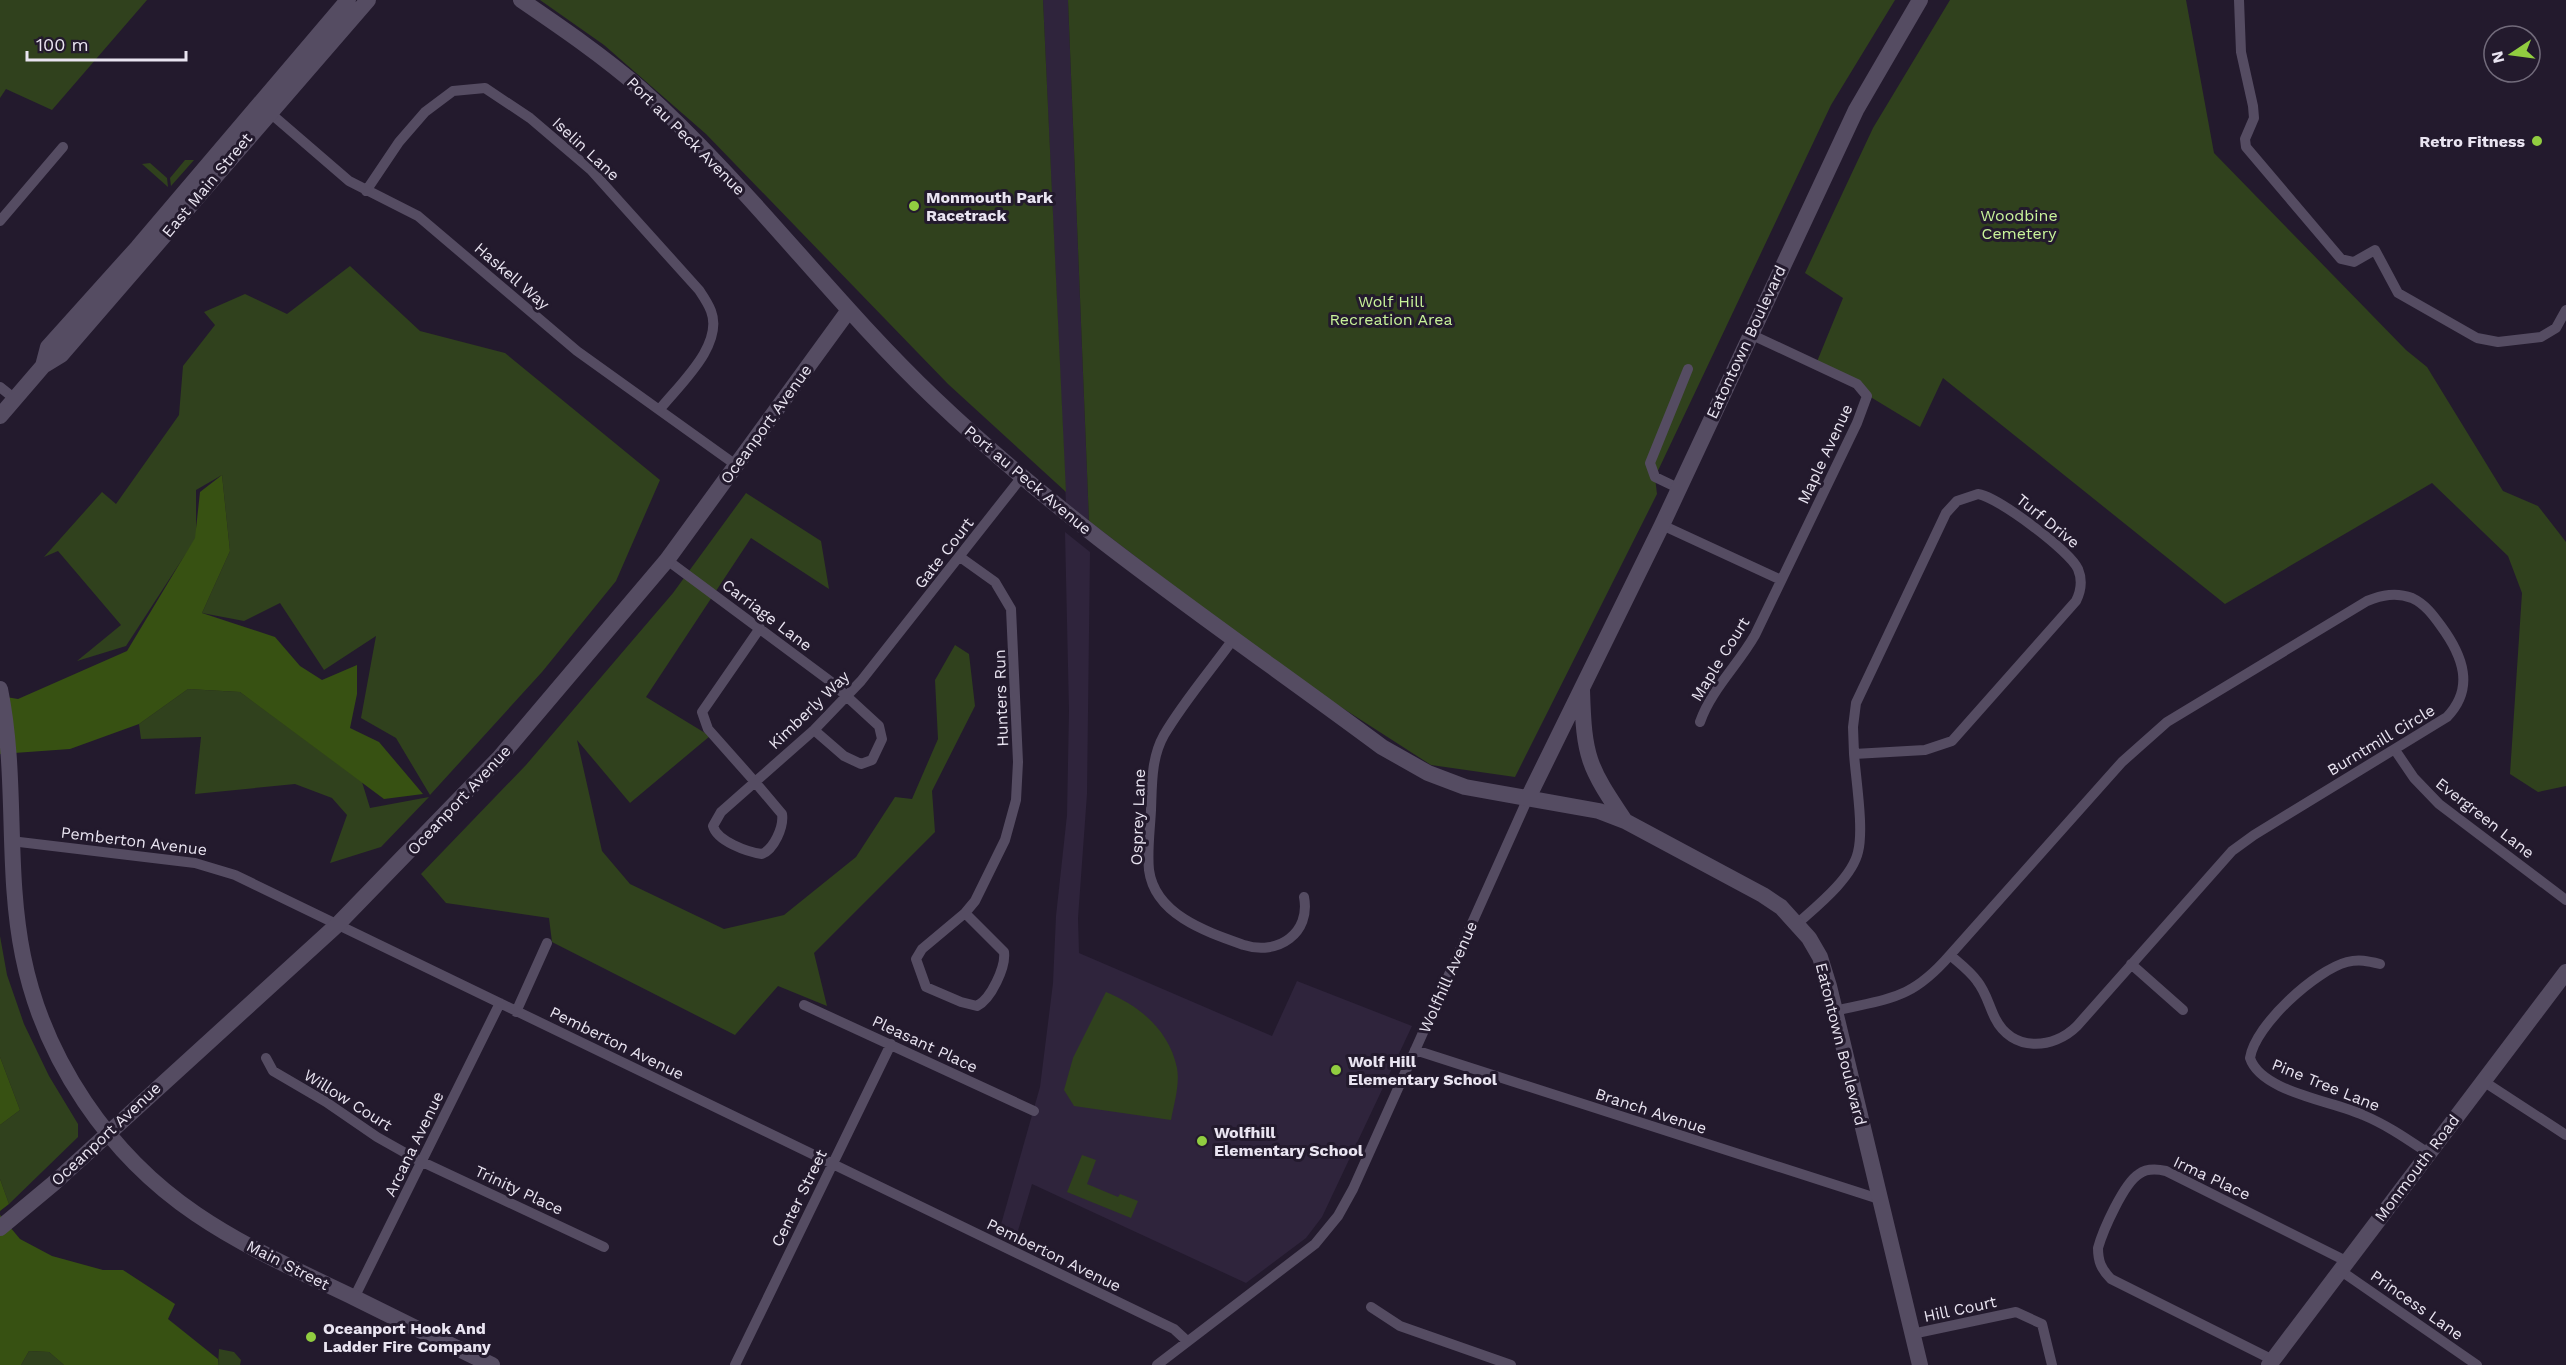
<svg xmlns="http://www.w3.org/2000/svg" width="2566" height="1365" viewBox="0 0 2566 1365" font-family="'Work Sans',sans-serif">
<rect width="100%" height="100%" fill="#231a2d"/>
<path fill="#2f243c" d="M1043 0H1068L1089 521 1066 504Z
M1065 532 1090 552 1087 794 1078 918 1079 953 1272 1036 1297 981 1412 1026 1322 1217 1306 1238 1246 1283 1032 1184 1014 1244 998 1235 1040 1087 1053 983 1056 916 1067 815 1069 711Z"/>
<path fill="#30411d" d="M0 0H147L52 110 6 89 0 98Z
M540 0H1043L1066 492 948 384 706 134 604 45Z
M1068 0H1895L1831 105 1655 477 1657 494 1515 777 1431 765 1288 673 1089 521Z
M1950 0H2186L2214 153 2406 350 2427 367 2503 491 2538 506 2566 542V786L2538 792 2510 774 2522 593 2508 556 2432 483 2225 604 1943 378 1920 427 1816 364 1843 298 1805 273 1873 128Z
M185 160H194L171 186 170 178Z
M150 163 167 178 168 187 142 164Z
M350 266 420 331 505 353 660 480 616 581 542 672 430 795 396 738 361 718 376 636 324 670 280 603 244 621 202 613 230 551 222 475 196 490V538L126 646 77 661 121 625 58 551 44 557 102 492 116 504 179 415 183 366 215 325 204 312 245 294 287 314Z
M746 493 821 541 829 589 751 538 646 697 710 736 630 803 577 740 602 851 630 884 724 929 784 915 856 857 895 797 912 799 938 739 935 680 955 645 969 654 975 706 932 791 935 832 814 953 827 1006 778 986 735 1035 552 942 549 918 446 903 421 874 526 765 673 593Z
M188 689 240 692 362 782 370 808 429 797 381 847 330 863 347 815 332 798 295 784 195 794 201 737 141 739 139 724Z
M0 936 7 975 24 1024 49 1076 78 1124V1137L9 1204 0 1179V1125L20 1110 0 1057Z
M1106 992C1140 1006 1169 1030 1177 1068 1180 1084 1174 1104 1171 1120L1074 1106 1064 1090 1073 1058Z
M1082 1155 1096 1160 1087 1184 1118 1197 1120 1194 1138 1201 1131 1218 1067 1192Z
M219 1349 234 1352 241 1360 240 1365H218Z
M29 1351 49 1352 64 1365H21Z"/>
<path fill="#375112" d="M222 475 230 551 202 613 275 637 300 666 322 680 357 665V694L350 728 379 742 423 794 384 799 240 692 188 689 139 724 70 749 0 754V696L18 699 127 651 195 538 200 492Z
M0 1057 20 1110 0 1125Z
M0 1179 9 1204 0 1211Z
M0 1215 20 1239 52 1256 103 1270H123L175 1304 168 1319 218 1359V1365H64L49 1352 29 1351 21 1365H0Z"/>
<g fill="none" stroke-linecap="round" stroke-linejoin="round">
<path stroke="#554c62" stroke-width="10" d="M2239 0 2241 52 2253 106 2254 118 2245 139 2246 147 2341 259 2354 262 2375 250 2398 293 2477 338 2498 342 2541 337 2556 328 2566 310
M269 112 349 181 418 216 577 351 736 465
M366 191 399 142 425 112 453 91 485 88 530 118 591 170 699 290C703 296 708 303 711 311 724 345 680 384 660 409
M0 221 63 147
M0 387 15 399
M1678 488 1655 477 1650 463 1688 369
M1978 494C1998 497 2070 551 2078 569 2083 581 2081 591 2076 601L1952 741 1925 750 1854 754 1853 727 1856 703 1946 513 1957 501Z
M1662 525 1781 580
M960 557 995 582 1011 609 1018 762 1016 800 1005 840 975 901 965 913
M667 560 830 681 879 726 882 739 872 760 861 764 844 756 814 730
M760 628 702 712 708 729 755 782 814 730 861 681 1021 478
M1234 638C1211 670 1184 701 1164 735 1151 758 1152 785 1151 810 1150 830 1147 851 1149 870 1155 915 1207 932 1244 945 1278 956 1311 933 1304 897
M1700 722C1711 690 1738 665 1755 635L1857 423 1867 396 1857 384 1750 334
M2395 750 2414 778 2439 804 2566 900
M755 782 782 814C784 827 774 849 762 854 747 852 717 841 713 826L721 812Z
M11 841 195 863 235 875 1174 1329 1187 1341
M965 913 1004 952C1006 967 991 999 977 1006L961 1002 926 987 916 959 922 949Z
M1798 923C1817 906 1852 878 1858 852 1864 829 1856 781 1854 754
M2131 964 2183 1010
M2380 964C2368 961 2359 959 2347 962 2316 970 2255 1025 2250 1058 2261 1092 2333 1101 2363 1115 2387 1125 2407 1139 2428 1153
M804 1005 1034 1111
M1835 1011C1890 998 1911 1000 1950 955L2122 762 2167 722 2367 601C2382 595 2396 592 2412 598 2425 604 2433 615 2441 626 2463 656 2475 688 2447 717L2254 835 2232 851 2077 1026C2053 1050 2012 1052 1995 1018 1989 1006 1986 992 1977 981 1970 971 1959 963 1950 955
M516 1012 547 943
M1415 1050 1879 1199
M266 1058 273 1071 326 1102 377 1137 416 1159 604 1247
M2483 1081 2566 1135
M2341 1271 2477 1365
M354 1298 500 1003
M1371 1307 1400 1326 1511 1365
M1912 1334 2016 1312 2042 1324 2052 1365
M2273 1360 2111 1279C2101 1269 2098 1261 2098 1248 2103 1230 2124 1183 2139 1174 2147 1168 2157 1169 2166 1171L2348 1262
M735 1365 891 1044
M1157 1365 1315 1244 1338 1216 1353 1189 1528 798"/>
<path stroke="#554c62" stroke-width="16" d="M521 0C562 28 603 56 641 89 747 184 831 300 934 398 1071 529 1230 634 1382 747L1428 773 1465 787 1599 811 1625 821 1763 895 1781 907 1809 938 1820 957 1829 986 1920 1365
M43 366 48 347 138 247 348 0
M0 416 43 366 61 355 368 0
M0 689C18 777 5 868 23 956 44 1060 109 1155 196 1214 246 1248 301 1272 355 1298 401 1321 446 1343 492 1365
M1582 690C1584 758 1588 766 1625 821
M1528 798 1662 525 1856 110 1920 0
M0 1228 54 1183 337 925 500 757 667 560 849 310
M2269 1365 2566 972"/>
</g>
<g fill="#91cd40" stroke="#231a2d" stroke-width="2">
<circle cx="2537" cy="141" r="6"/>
<circle cx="914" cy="206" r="6"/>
<circle cx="1336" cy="1070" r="6"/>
<circle cx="1202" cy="1141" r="6"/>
<circle cx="311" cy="1337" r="6"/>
</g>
<g text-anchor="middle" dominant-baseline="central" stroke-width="6" stroke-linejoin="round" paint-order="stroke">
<g font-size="16" fill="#e9e4f1" stroke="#231a2d">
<text transform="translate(686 136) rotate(45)">Port au Peck Avenue</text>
<text transform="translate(586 149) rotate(43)">Iselin Lane</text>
<text transform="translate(207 185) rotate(-50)">East Main Street</text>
<text transform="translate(512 276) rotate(41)">Haskell Way</text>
<text transform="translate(1746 342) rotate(-65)">Eatontown Boulevard</text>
<text transform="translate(766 424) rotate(-54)">Oceanport Avenue</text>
<text transform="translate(1825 454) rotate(-65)">Maple Avenue</text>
<text transform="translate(1028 480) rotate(40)">Port au Peck Avenue</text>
<text transform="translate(2048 521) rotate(39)">Turf Drive</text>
<text transform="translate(944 553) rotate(-52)">Gate Court</text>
<text transform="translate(767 615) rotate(37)">Carriage Lane</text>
<text transform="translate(1720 659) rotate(-58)">Maple Court</text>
<text transform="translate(1001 698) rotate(-92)">Hunters Run</text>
<text transform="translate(809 710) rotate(-44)">Kimberly Way</text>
<text transform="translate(2381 740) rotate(-31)">Burntmill Circle</text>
<text transform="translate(459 800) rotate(-47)">Oceanport Avenue</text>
<text transform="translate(1138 817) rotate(-88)">Osprey Lane</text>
<text transform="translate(2485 818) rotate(38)">Evergreen Lane</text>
<text transform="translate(134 841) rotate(7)">Pemberton Avenue</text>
<text transform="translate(1448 977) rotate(-66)">Wolfhill Avenue</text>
<text transform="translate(617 1043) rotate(26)">Pemberton Avenue</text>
<text transform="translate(925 1044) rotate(25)">Pleasant Place</text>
<text transform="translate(1841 1044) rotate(76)">Eatontown Boulevard</text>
<text transform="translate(2326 1085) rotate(22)">Pine Tree Lane</text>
<text transform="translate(348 1100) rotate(32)">Willow Court</text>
<text transform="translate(1651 1111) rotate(18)">Branch Avenue</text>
<text transform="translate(106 1134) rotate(-43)">Oceanport Avenue</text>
<text transform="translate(414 1144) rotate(-64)">Arcana Avenue</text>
<text transform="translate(2417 1168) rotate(-53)">Monmouth Road</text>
<text transform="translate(2212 1178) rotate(25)">Irma Place</text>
<text transform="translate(519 1190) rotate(25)">Trinity Place</text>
<text transform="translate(799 1198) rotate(-64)">Center Street</text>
<text transform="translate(1054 1255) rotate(26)">Pemberton Avenue</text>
<text transform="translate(288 1265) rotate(27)">Main Street</text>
<text transform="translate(2417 1305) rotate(35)">Princess Lane</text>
<text transform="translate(1960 1309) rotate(-12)">Hill Court</text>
</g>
<g font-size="16" font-weight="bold" fill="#e9e4f1" stroke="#231a2d" text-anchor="start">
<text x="2525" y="141" text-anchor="end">Retro Fitness</text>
<text x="926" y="197">Monmouth Park<tspan x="926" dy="18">Racetrack</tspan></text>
<text x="1348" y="1061">Wolf Hill<tspan x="1348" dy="18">Elementary School</tspan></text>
<text x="1214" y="1132">Wolfhill<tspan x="1214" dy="18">Elementary School</tspan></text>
<text x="323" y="1328">Oceanport Hook And<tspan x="323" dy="18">Ladder Fire Company</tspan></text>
</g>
<g font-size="16" fill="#c8f39a" stroke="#231a2d">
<text x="2019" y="215">Woodbine<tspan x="2019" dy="18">Cemetery</tspan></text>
<text x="1391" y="301">Wolf Hill<tspan x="1391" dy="18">Recreation Area</tspan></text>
</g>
</g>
<g transform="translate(2512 54) rotate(257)"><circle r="28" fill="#231a2d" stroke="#726b7b" stroke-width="1.5"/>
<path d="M0-4.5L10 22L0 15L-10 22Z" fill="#91cd40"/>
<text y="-9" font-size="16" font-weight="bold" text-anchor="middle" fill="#e9e4f1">N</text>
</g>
<path d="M27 51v9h159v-9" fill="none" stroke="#e9e4f1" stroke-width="3"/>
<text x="36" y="51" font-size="18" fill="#e9e4f1" stroke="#231a2d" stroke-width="4.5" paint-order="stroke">100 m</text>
</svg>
